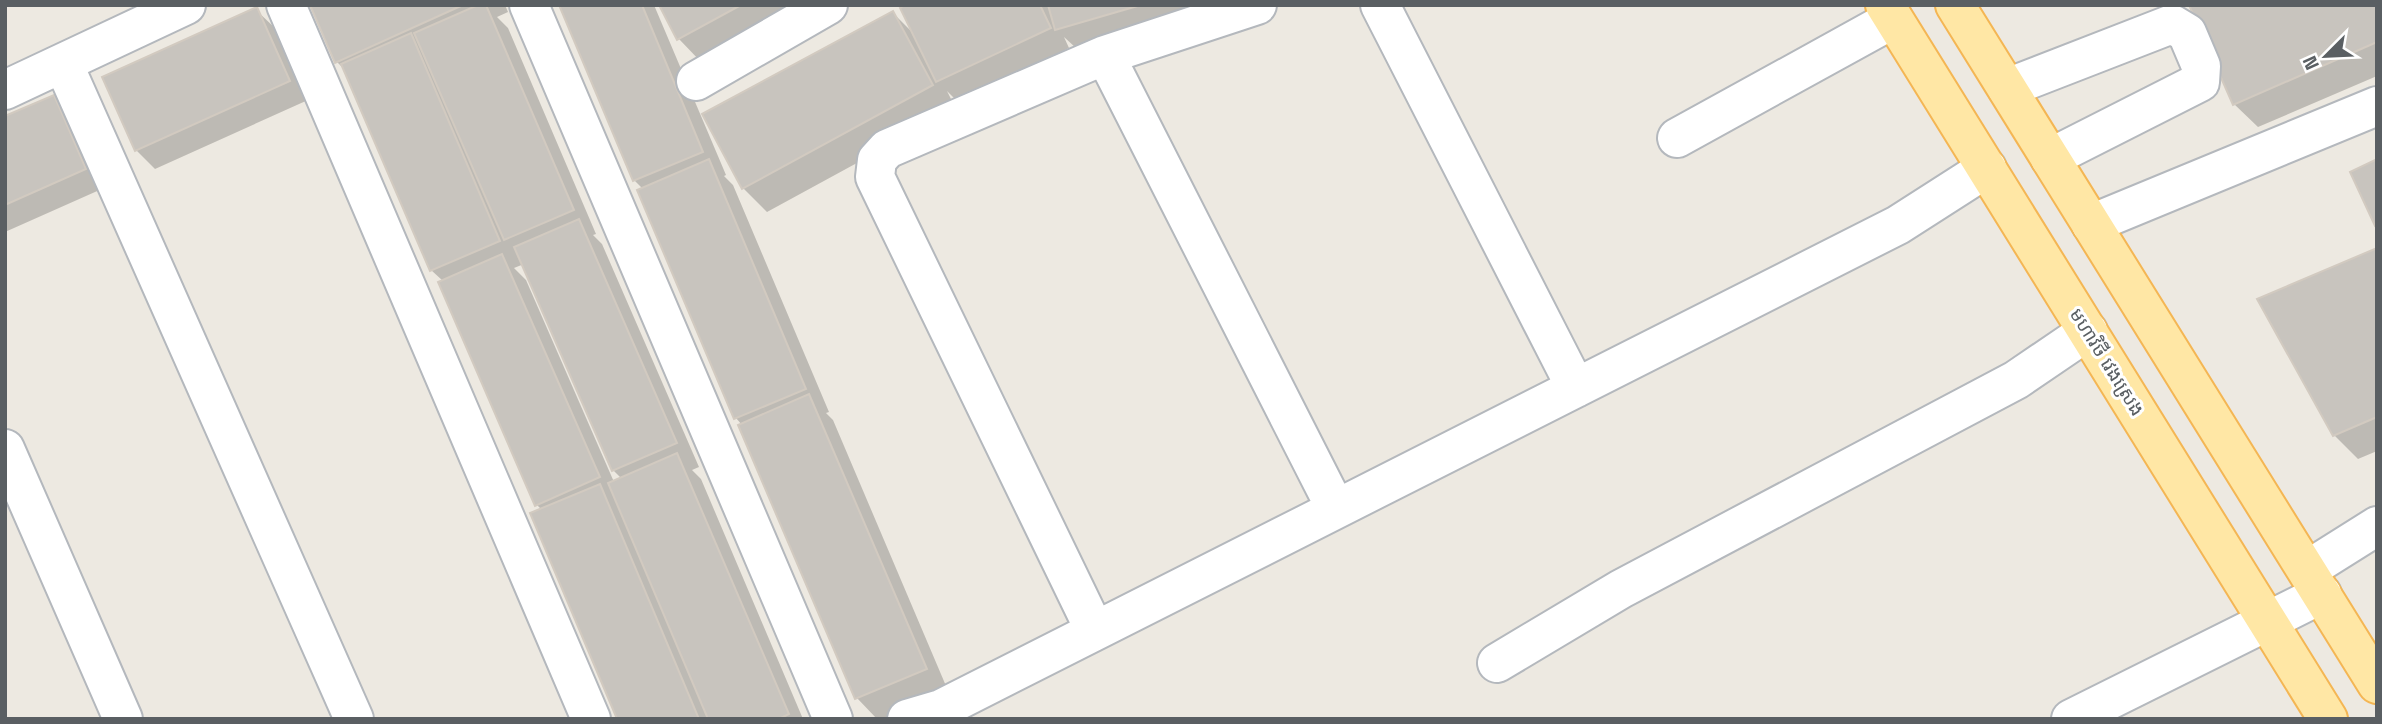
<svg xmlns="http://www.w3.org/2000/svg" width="2382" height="724" viewBox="0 0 2382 724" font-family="'Space Grotesk','Noto Sans Khmer',sans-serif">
<rect width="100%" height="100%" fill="#ede9e1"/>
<path fill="#0003" fill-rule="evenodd" d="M312 5H505L508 12 497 17 508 28 596 234 593 235 602 244 699 467 692 470 701 479 803 719H619L542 510 537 505 443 281 431 270 345 70 337 62ZM524 264 613 470 622 479 614 482 526 280 514 268Z
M561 5H654L726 175 724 176 733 185 829 412 826 413 833 420 949 693 888 719H877L857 698 740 426 742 425 736 418 643 189 634 180Z
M661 5H808L702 63 679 39Z
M909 5H1191L1194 14 1076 48 1064 37 1069 48 957 101 947 91 956 109 767 212 743 188 893 13 915 35Z
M2377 5V76L2258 127 2234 104Z
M256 10 276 29 308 100 155 169 136 150Z
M53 97 73 116 104 188 5 232V118Z
M2377 250V451L2358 459 2334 435Z"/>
<path fill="#c8c4be" stroke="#d2cac0" stroke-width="2" d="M310 5H463L335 63Z
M478 5H486L574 210 504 240 414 33Z
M559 5H642L703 152 633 181Z
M659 5H741L677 40Z
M905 5H1040L1051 28 936 82 900 8Z
M1048 5H1141L1055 30Z
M2189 5H2377V42L2233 105Z
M257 7 290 81 135 151 102 77Z
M893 11 933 85 742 189 702 114Z
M411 33 500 241 430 271 341 64Z
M54 95 86 169 5 205V116Z
M709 159 806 389 734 419 637 190Z
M2377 159V225L2375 226 2350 172Z
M579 219 677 443 612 471 514 247Z
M2377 248V417L2333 436 2257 299Z
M502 254 600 477 535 506 438 282Z
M809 394 927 669 855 699 738 425Z
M677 453 789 714 779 719H708L608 483Z
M600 484 699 719H617L530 513Z"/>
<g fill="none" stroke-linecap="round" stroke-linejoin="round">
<defs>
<path id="minor" d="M286 5 591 719
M529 5 833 719
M1380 5 1576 388
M1105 55 1336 509
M63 63 354 719
M696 81 828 5
M2007 88 2172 24 2187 33 2201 66 2200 82 2050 158
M5 90 186 5
M1677 138 1893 19
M2091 224 2377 106
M5 449 123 719
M2307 570 2377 526
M1095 631 875 177 877 160 887 149 1105 55 1257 5
M1497 663 1621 589 2016 380 2088 331
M907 719 941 709 1898 225 1987 168
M2071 719 2322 594"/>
<path id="major" d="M1885 5 2328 719
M1955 5 2377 684"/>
</defs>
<use href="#minor" stroke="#b4b8bd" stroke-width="42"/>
<use href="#major" stroke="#f4b654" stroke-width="42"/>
<use href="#minor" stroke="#fff" stroke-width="38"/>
<use href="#major" stroke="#ffe7a5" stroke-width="38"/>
</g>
<g text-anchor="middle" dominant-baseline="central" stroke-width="6" stroke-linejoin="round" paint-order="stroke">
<g font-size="19" fill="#5a5f63" stroke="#fff">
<text transform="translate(2107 362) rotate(58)">មហាវិថី វេងស្រេង</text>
</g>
</g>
<rect width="2382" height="724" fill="none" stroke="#5a5f63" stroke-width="14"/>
<g transform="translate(2326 56) rotate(246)" stroke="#ffffff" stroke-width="5" paint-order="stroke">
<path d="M0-5L12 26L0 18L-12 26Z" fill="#5a5f63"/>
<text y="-10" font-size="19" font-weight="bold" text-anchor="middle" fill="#5a5f63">N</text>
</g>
</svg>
